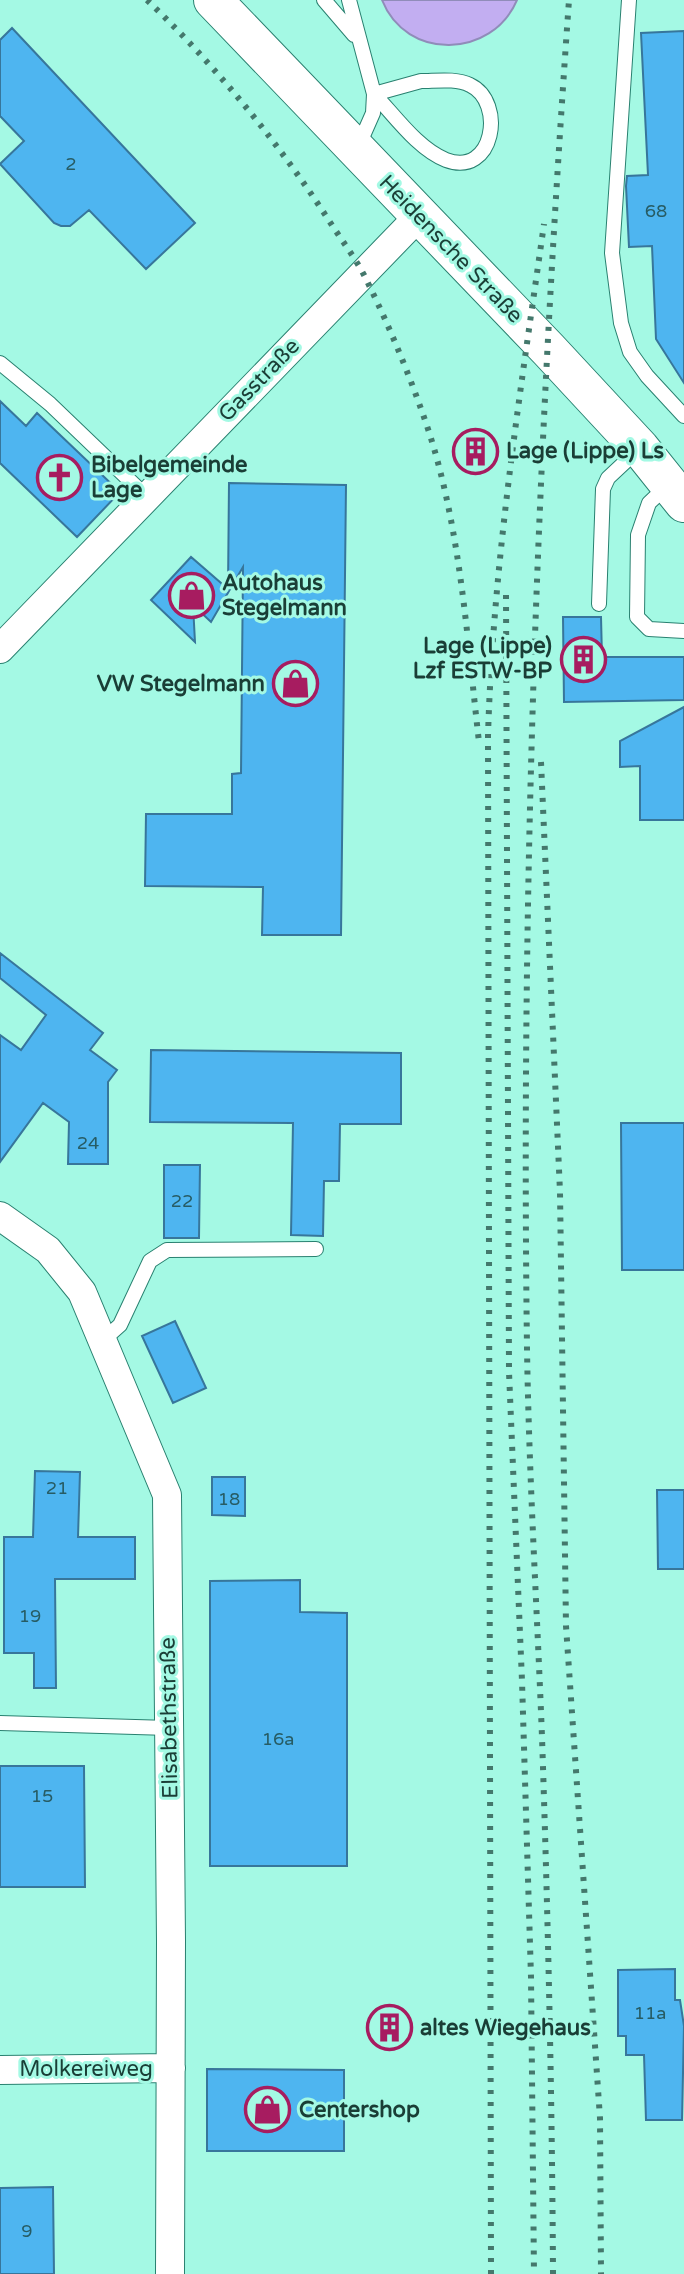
<svg xmlns="http://www.w3.org/2000/svg" width="684" height="2274" viewBox="0 0 684 2274" font-family="'Varela Round',sans-serif">
<rect width="100%" height="100%" fill="#a4f9e4"/>
<path fill="#c2aef1" stroke="#908cb9" stroke-width="2" d="M382 0H517C492 59 406 61 382 0Z"/>
<path fill="#4eb5f0" stroke="#37769b" stroke-width="2" d="M12 28 195 223 146 269 89 210 70 226H61L54 223 0 164 24 141 0 116V40Z
M684 31V383L656 339 652 246 629 247 626 186 627 176 648 175 641 33Z
M0 401 26 426 37 413 120 492 77 537 0 463Z
M229 483 346 485 341 935H262L263 887 145 886 146 814H232V774L241 773 243 567 211 622 193 605 195 642 151 600 191 557 228 589Z
M563 617H601L602 657H684V700L564 702Z
M684 707V820H640V766L620 767V741Z
M0 953 103 1033 90 1050 117 1070 108 1082V1164H68L69 1122 43 1103 0 1162V1035L21 1050 46 1015 0 978Z
M151 1050 401 1053V1124H340L339 1181H324L323 1236 291 1235 293 1123 150 1122Z
M621 1123H684V1270H622Z
M164 1165H200L199 1238H164Z
M175 1321 206 1388 173 1403 142 1336Z
M35 1471 80 1472 78 1537H135V1579H55L56 1688H34V1653H4V1537H33Z
M212 1477H245V1516L212 1515Z
M657 1490H684V1569H658Z
M300 1580V1612L347 1613V1866H210V1581Z
M0 1766H84L85 1887H0Z
M675 1969V2000H680L684 2026 682 2120H646L644 2055H626V2036H618V1970Z
M207 2069 344 2070V2151H207Z
M53 2187 54 2274H0V2188Z"/>
<g fill="none" stroke-linecap="round" stroke-linejoin="round">
<defs>
<path id="lane" d="M324 0 354 35
M349 0 374 94 373 113 358 147
M629 0 612 253 621 323 630 352 647 376 684 416
M421 81C436 81 456 78 470 85 506 102 494 178 446 160 418 149 395 116 374 94Z
M0 363 50 404 147 497
M668 485 649 503 638 535 637 617 649 629 684 631
M599 604 603 489 608 478 640 448
M102 1341 120 1325 150 1261 167 1250 316 1249
M0 1723 169 1728"/>
<path id="street" d="M0 649 419 216
M0 1216 48 1250 82 1292 167 1495 171 1941 170 2274
M0 2070 171 2068"/>
<path id="secondary" d="M213 0 549 350 640 448 684 503"/>
</defs>
<use href="#lane" stroke="#298170" stroke-width="16"/>
<use href="#street" stroke="#298170" stroke-width="30"/>
<use href="#secondary" stroke="#298170" stroke-width="40"/>
<use href="#lane" stroke="#fff" stroke-width="14"/>
<use href="#street" stroke="#fff" stroke-width="28"/>
<use href="#secondary" stroke="#fff" stroke-width="38"/>
<path stroke="#44786c" stroke-width="6" stroke-dasharray="4 8" stroke-linecap="butt" d="M147 0C215 65 277 141 328 219 340 238 354 256 364 275 389 325 411 378 429 432 461 532 467 639 479 742
M506 595 509 1372 522 1681 531 1977 534 2274
M541 762 560 1192 566 1626 600 2118 601 2274
M491 2274 488 736C493 564 520 394 544 224
M553 2274C552 2095 548 1916 542 1737 537 1607 529 1478 527 1348 521 898 537 449 569 0"/>
</g>
<defs>
<symbol id="building-ring" viewBox="-11 -11 22 22"><circle r="9.5" fill="#a4f9e4" stroke="#a71c60" stroke-width="1.5"/><path d="M-4-6H4V6H1V3H-1V6H-4ZM-2.5-4.3h1.7v1.8h-1.7ZM.8-4.3h1.7v1.8H.8ZM-2.5-1h1.7V.8h-1.7ZM.8-1h1.7V.8H.8Z" fill="#a71c60"/></symbol>
<symbol id="church-ring" viewBox="-11 -11 22 22"><circle r="9.5" fill="#a4f9e4" stroke="#a71c60" stroke-width="1.5"/><path d="M-1.2-6h2.4v3.5h3.3v2.4h-3.3V6h-2.4V-.1h-3.3v-2.4h3.3Z" fill="#a71c60"/></symbol>
<symbol id="shop-ring" viewBox="-11 -11 22 22"><circle r="9.5" fill="#a4f9e4" stroke="#a71c60" stroke-width="1.5"/><path d="M-5-2.5h2.3a2.7 3.5 0 0 1 5.4 0H5L5.5 6h-11ZM-1.5-2.5h3a1.5 2.3 0 0 0-3 0Z" fill="#a71c60"/></symbol>
</defs>
<g fill-rule="evenodd">
<use href="#building-ring" x="450" y="426" width="51" height="51"/>
<use href="#church-ring" x="34" y="452" width="51" height="51"/>
<use href="#shop-ring" x="166" y="570" width="51" height="51"/>
<use href="#building-ring" x="558" y="634" width="51" height="51"/>
<use href="#shop-ring" x="270" y="658" width="51" height="51"/>
<use href="#building-ring" x="364" y="2002" width="51" height="51"/>
<use href="#shop-ring" x="242" y="2084" width="51" height="51"/>
</g>
<g text-anchor="middle" dominant-baseline="central" stroke-width="6" stroke-linejoin="round" paint-order="stroke">
<g font-size="18" fill="#275c64">
<text x="71" y="164">2</text>
<text x="656" y="211">68</text>
<text x="88" y="1143">24</text>
<text x="182" y="1201">22</text>
<text x="57" y="1488">21</text>
<text x="229" y="1499">18</text>
<text x="30" y="1616">19</text>
<text x="278" y="1739">16a</text>
<text x="42" y="1796">15</text>
<text x="650" y="2013">11a</text>
<text x="27" y="2231">9</text>
</g>
<g font-size="22" fill="#1a3e36" stroke="#a4f9e4">
<text transform="translate(451 249) rotate(46)">Heidensche Straße</text>
<text transform="translate(259 380) rotate(-46)">Gasstraße</text>
<text transform="translate(169 1718) rotate(-91)">Elisabethstraße</text>
<text x="86" y="2069">Molkereiweg</text>
</g>
<g font-size="22" font-weight="bold" fill="#1a3e36" stroke="#a4f9e4" text-anchor="start">
<text x="506" y="451">Lage (Lippe) Ls</text>
<text x="91" y="465">Bibelgemeinde<tspan x="91" dy="25">Lage</tspan></text>
<text x="222" y="583">Autohaus<tspan x="222" dy="25">Stegelmann</tspan></text>
<text x="552" y="646" text-anchor="end">Lage (Lippe)<tspan x="552" dy="25">Lzf ESTW-BP</tspan></text>
<text x="265" y="684" text-anchor="end">VW Stegelmann</text>
<text x="420" y="2028">altes Wiegehaus</text>
<text x="299" y="2110">Centershop</text>
</g>
</g>
</svg>
